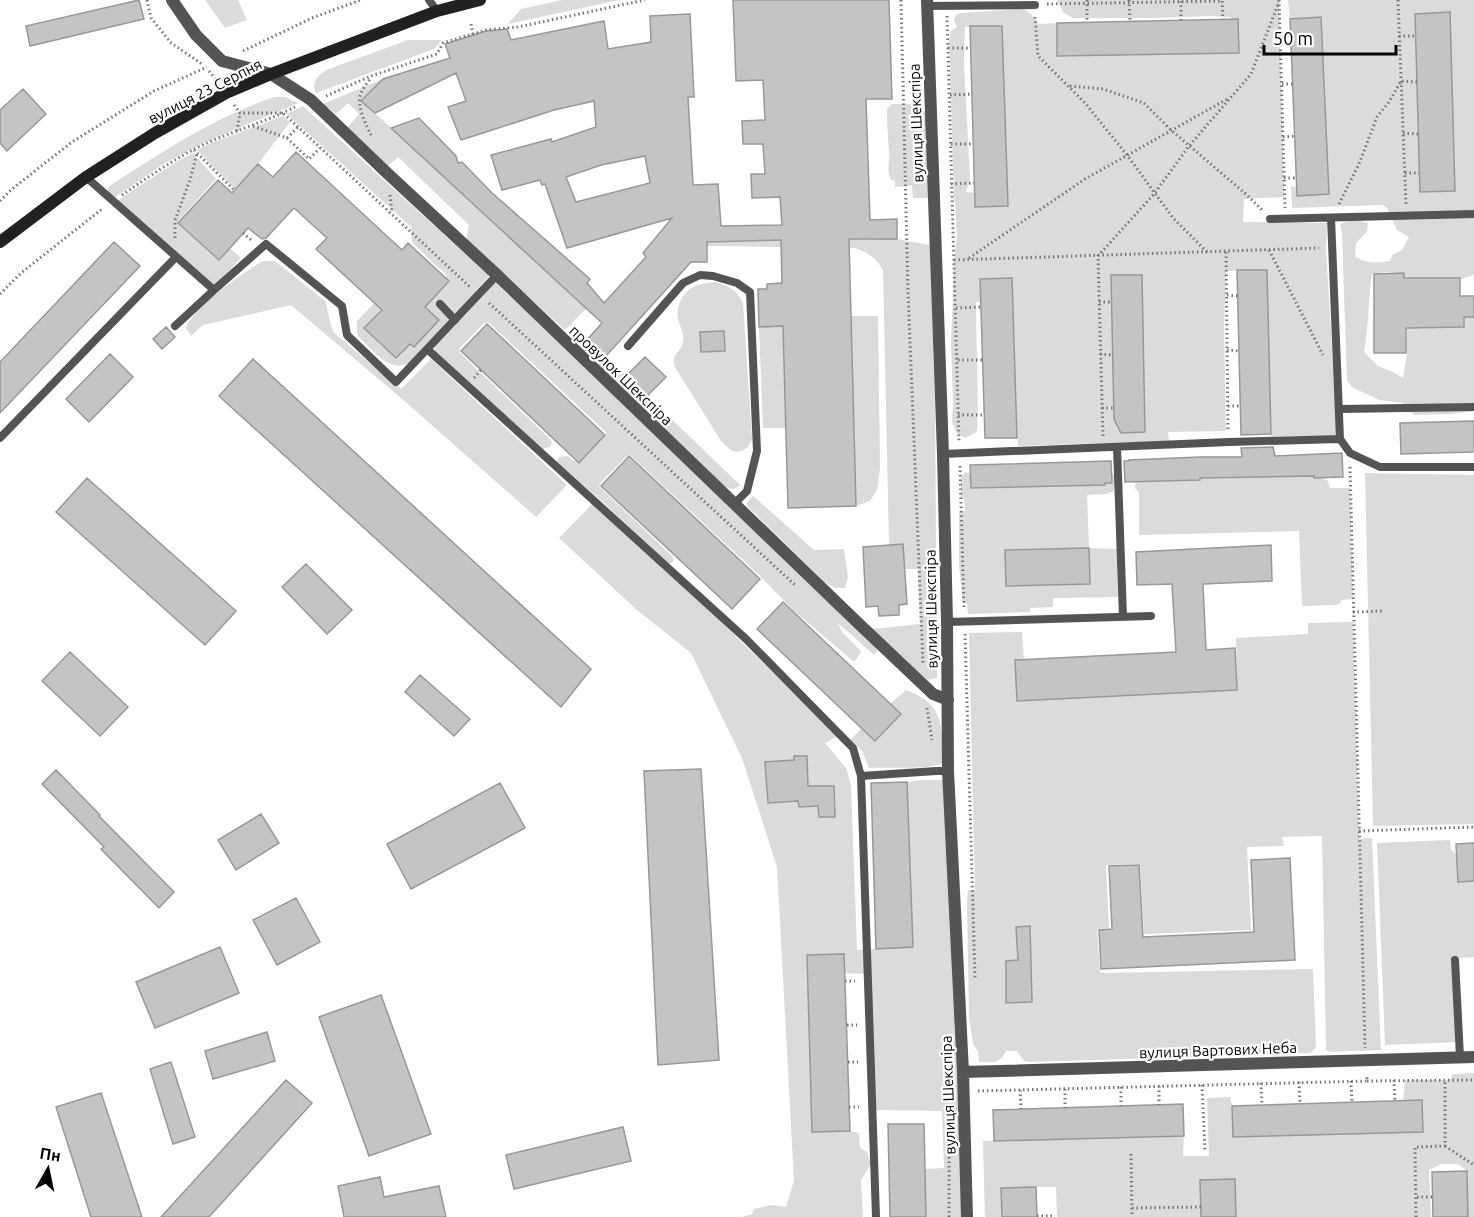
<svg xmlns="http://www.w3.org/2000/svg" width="1474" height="1217" viewBox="0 0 1474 1217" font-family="Ubuntu,sans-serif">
<rect width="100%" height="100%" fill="#fff"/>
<path fill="#dbdbdb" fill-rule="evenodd" d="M205 0H238L247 20 225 28Z
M562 0H619L508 24 521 9Z
M1057 0H1279L1284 197 1244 199 1243 222 1327 223 1326 248 1337 436 1271 437 1266 270 1226 271 1224 328 1226 431 1168 432 1169 441 1018 446 1011 278 980 279 981 302H976C976 346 979 389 977 432L965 438 956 432 952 422 953 401 951 344 954 260 957 237 955 201H954L949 41 951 31 957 27 954 21 956 15 960 13 1023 9 1030 13 1039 24 1057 23V53L1060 56 1239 52 1238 20 1231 19V17L1211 16 1155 18H1073L1063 12ZM1002 26 1008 206 975 207V193L966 192 970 179 964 63 965 27Z
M1288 0H1474V275L1450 282 1400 301 1404 273 1386 272 1372 274C1368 300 1369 326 1364 352L1378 366 1393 372 1403 378 1407 353V321L1427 328 1463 327 1464 317H1474V411L1451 414 1414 415 1403 403 1379 400 1352 387 1347 381 1342 234 1340 225C1349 218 1357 220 1368 223L1367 232 1356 243 1355 256C1365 264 1378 263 1390 261L1392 255 1402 250 1409 237 1397 230 1387 208 1383 205 1292 208 1291 186 1297 187V196L1329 194 1321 18 1290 19Z
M408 40H442L434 49 316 93C311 82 317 77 326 70Z
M383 79 362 101 586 309 565 330 466 241 469 225 398 157 388 166 347 128 359 114 348 103 336 114 323 104Z
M275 97H285L298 103 206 142 165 163 114 198 108 192V187C161 153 215 116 275 97Z
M892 104H918L926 114 929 198H913L912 186 895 187V181L891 180C886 171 890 162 889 152 888 137 887 123 887 109Z
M303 106 489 276 477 290 472 298 409 363C389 374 371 348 358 336L357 332V321L386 291 393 298 365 328 381 345 395 349 424 301 435 287 447 277 444 272 436 266 412 242 411 227 287 114Z
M283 116 290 122 258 164 235 189 197 150 211 143Z
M193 153 216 179 178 221V224L218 260 230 248 241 258 214 287 117 201 178 161Z
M897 239 930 245 935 405 937 678 927 680 872 629 920 624 918 569H905L903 545H890L889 543 883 270C876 258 869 253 855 248L707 246V241Z
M263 261H275L325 301C329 312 329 323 334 333L401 389 431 359 567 485 536 517 401 398 291 305 203 325 191 336 186 328C191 309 245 271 263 261Z
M495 282 878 650 874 655 838 623 842 632 861 651 856 660 853 661 793 610 760 576 629 454 602 481 599 486 672 556 674 560 672 563 667 564 607 506 557 462 559 457 568 456 574 461 579 462 607 433 489 323H484L460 348 459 352 547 436 552 442 550 447 543 449 435 351V347L483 296Z
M715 282C729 286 737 290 743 303L752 439C750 447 742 454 733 451 728 449 725 444 721 441L675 367C670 354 681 353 683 342 685 334 680 327 678 319 675 306 684 290 697 285 703 283 709 283 715 282Z
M851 316H878L880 468 877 490 870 501 856 506Z
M783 326 786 428H763L759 327Z
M587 340 606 356 740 485 734 489 724 487 581 350V344Z
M1104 469 1114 475V491L1107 494 1087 495 1089 548 1117 549 1118 597 1053 598V607L1030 608V612L968 614 967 604 963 603 959 565V513L965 511 964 499 961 497V478L965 472 979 475Z
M1308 471 1328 481 1330 488H1350L1353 599 1341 600V603L1336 605 1302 606 1299 531 1139 535V493L1135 488 1136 481Z
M1365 473 1474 475V824L1373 826Z
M753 496 814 550 844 549 848 577 845 588H836L827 584 747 506V502Z
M596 500 838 736 825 743 846 768 851 785 857 950 913 947 907 782 922 780H946L955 979 962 1217H926L925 1169 944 1168 942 1111 875 1110 869 974 845 973 844 954 807 955 812 1127 815 1132 850 1131 859 1133 860 1148 867 1152 871 1164 861 1180 863 1217H742L752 1214 754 1209 771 1205 786 1207 794 1181 777 867 742 758 691 653 637 610 559 538Z
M1353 622 1359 839 1372 838 1381 1050 1330 1052 1326 1050 1322 836 1282 837 1284 846 1247 847 1251 930 1144 934 1140 864 1106 865 1109 928 1097 929 1100 973 1313 969 1316 1047 1311 1053 1031 1062 1024 1061 1017 1051H1006C999 1065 993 1062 979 1062L978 1051 973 1044 969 1017 967 900 968 890H975L969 633 1022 632 1024 660 1015 661 1018 701 1237 690 1236 638 1308 634V623Z
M906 690C933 701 940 710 942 738 943 746 944 754 943 763 930 770 886 767 869 768L862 751 850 740 862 728 876 741 901 715 890 704Z
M1450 840 1451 850 1474 871V957L1457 958 1458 1042 1385 1045 1377 843Z
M1474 1073V1217H1468L1467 1171 1458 1164H1441L1429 1170 1431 1217H1057L1056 1187H1036L1037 1217H985L983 1141 1184 1133 1183 1156H1209L1207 1098 1230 1097 1232 1106 1233 1137 1422 1132 1403 1101 1405 1080H1450L1453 1074Z"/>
<path fill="#c4c4c4" stroke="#989898" stroke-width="1.5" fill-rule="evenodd" d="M139 0 144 19 30 46 26 26Z
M733 0H889L892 99H866L870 220 897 219V239H849L856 506 788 508 783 326 759 327 758 289H767V284L782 283 781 240 707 242V262H691L606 356 587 340 602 323 391 128 419 118 456 156 458 163 462 162 492 193 590 279 587 283 604 303 646 257 643 253 672 218 567 248 545 184 542 185 540 180 502 190 491 155 551 139 552 142 596 127 594 101 554 110 461 140 448 107 466 101 456 73 375 113 361 101 383 79 450 58 445 44 486 31 507 29 511 40 604 21 608 49 651 42 650 16 690 14 694 97H688L693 185 718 184 721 226 782 225 780 197 752 198 751 174H765L763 144H743L742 121 765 120 763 80 736 81ZM645 156 650 183 576 202 566 177 601 165Z
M1450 12 1455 191 1420 192 1415 14Z
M1321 17 1329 194 1297 196 1290 19Z
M1238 19 1239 53 1057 56V23Z
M970 26H1002L1008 206 975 207Z
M23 89 46 114 7 151 0 143V110Z
M296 152 402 250 408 243 449 281 425 307 439 320 414 347 410 344 396 358 364 328 382 310 316 249 327 238 294 208 266 238 262 239 248 228 219 260 178 223 218 180 232 193 258 164 273 177Z
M114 242 140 266 0 413V362Z
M1237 270H1267L1271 434 1241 435Z
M1404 273V278H1460V296H1474V317H1464V327L1406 328V353H1374V274Z
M1111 275H1142L1145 432 1121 433 1114 419Z
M1012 278 1017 438H985L980 279Z
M487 324 605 435 579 463 461 351Z
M166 327 175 337 162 349 153 339Z
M724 331 725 351 701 352 700 332Z
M110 354 133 377 89 422 66 399Z
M645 357 666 377 647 396 626 376Z
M253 359 591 669 561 707 219 396Z
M1474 421V452L1401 454 1400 423Z
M1273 447 1275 456 1342 453 1343 477 1314 478V476L1200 478V480L1125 482 1124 461H1129V460L1200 457H1242L1241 448Z
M629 456 760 579 732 609 601 486Z
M1111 461 1112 483H1105V485L971 488 970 465Z
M87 478 236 611 205 645 56 512Z
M903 544 907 604 899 605V615L879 616 878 606 866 607 863 547Z
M1271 545 1272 581 1203 584 1206 650 1235 648 1237 690 1017 701 1015 660 1176 652 1172 584 1137 585 1136 552Z
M1089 548 1090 584 1006 586 1005 550Z
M306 564 352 610 327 634 282 587Z
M783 602 901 714 875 741 757 629Z
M70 652 128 707 100 736 42 681Z
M420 675 470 719 454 736 405 692Z
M794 756H807L808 786H834L835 817H819L818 806 799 807 798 801 768 803 765 762 794 760Z
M701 769 719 1060 658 1065 644 771Z
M56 770 100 815 99 816 174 892 159 908 101 849 104 847 42 784Z
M907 782 913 947 876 949 871 783Z
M500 783 525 828 411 889 387 844Z
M261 814 279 843 236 870 218 840Z
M1474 843V881L1458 882 1456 844Z
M1290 858 1295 960 1101 969 1099 930 1112 929 1109 866 1139 865 1143 937 1254 932 1251 860Z
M296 898 320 942 277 965 253 920Z
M1030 926 1032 1002 1006 1003V961L1018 960 1016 927Z
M220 947 239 993 155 1028 136 982Z
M844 954 850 1131 812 1132 807 955Z
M381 995 431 1134 369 1156 319 1017Z
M267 1032 275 1061 213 1079 205 1051Z
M171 1062 195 1137 173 1144 150 1069Z
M286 1080 312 1103 209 1217H161Z
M101 1093 142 1217H91L56 1107Z
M1422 1100 1423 1132 1233 1137 1232 1106Z
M1183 1104 1184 1136 994 1141 993 1110Z
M888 1124H924L926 1217H890Z
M623 1127 631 1161 514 1189 506 1155Z
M1467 1171 1468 1217H1433L1432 1172Z
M380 1177 384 1197 439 1186 446 1217H344L338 1186Z
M1235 1179 1236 1217H1201L1200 1180Z
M1036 1187 1037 1217H1002L1001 1188Z"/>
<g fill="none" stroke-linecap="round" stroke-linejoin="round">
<path stroke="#767676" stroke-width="3" stroke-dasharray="1.5 3" stroke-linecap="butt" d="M147 0 151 18 171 43 202 64
M901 0 908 292 923 664
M1087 0V22
M1129 0 1130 21
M1279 0 1285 208
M1398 0 1406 205
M1181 1V21
M1222 1 1223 20
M1047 4 1222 1
M947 16 959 442
M1035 17 1038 56 1085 103 1127 155 1173 218 1207 252
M471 24 473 34
M1399 36H1415
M1280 37H1290
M948 48H970
M243 51 312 18 361 0
M209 71 218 82
M1282 84H1292
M1070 86 1103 89 1144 103 1171 130 1247 195 1262 210
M950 95 972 94
M326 96 371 76 437 54 443 43 486 30 518 27 645 0
M234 105 240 113H283L470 287
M253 126 287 138 309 159 320 148
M237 131 240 113
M1403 133 1418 134
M371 135C366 125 357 106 360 96 362 89 367 83 371 78
M1283 137 1295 136
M287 138 298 127
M951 144H973
M194 150 234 190
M1405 173H1419
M1284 178H1296
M951 184 974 183
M122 195C150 176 178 156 209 142 237 130 267 121 295 107
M390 195 392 212
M0 201 12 189 72 142 154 91 207 67
M1339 204 1359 164 1377 117 1389 102 1401 81 1417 82
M243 233 251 240
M175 238V220L190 180 197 153
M1269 250 1323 355
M1226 252 1228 431
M969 258 1085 179 1229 98
M954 260 1319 248
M0 294 21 273 102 209
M1227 295 1238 296
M1099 302H1111
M489 303 795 585
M956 308 981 307
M1227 350 1239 351
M1100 354 1112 355
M958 360H983
M474 378 481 370
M1228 406H1240
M1102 408H1113
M958 415H985
M1103 436 1098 256 1154 194 1189 146 1251 74 1279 2
M960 466 964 609
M1350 467 1365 1048
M1353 612 1384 611
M965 634 975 978
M927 708 932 740
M1359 831 1474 827
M845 981H855
M847 1025H857
M848 1062H858
M1394 1080 1395 1101
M1351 1081 1352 1102
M1367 1081 1474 1080
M1299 1082 1300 1104
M1261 1083 1262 1105
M1202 1085 1205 1152
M1159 1086V1105
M1121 1087V1106
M1065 1089V1108
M1020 1090 1021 1109
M978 1091 1367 1081V1075
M849 1107H859
M1445 1146 1474 1165
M949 1148V1217
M1131 1154 1132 1217
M1417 1197H1433
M1132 1208 1201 1207
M1037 1216H1053
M1416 1217 1415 1147 1445 1146V1080"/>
<path stroke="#545454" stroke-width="8" d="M429 0 437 11
M927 6 1035 5
M86 177 214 290 266 244 342 306 347 335 396 382 497 275
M1331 218 1340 439 1350 453 1380 467H1474
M1270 219 1474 214
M440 304 455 320
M175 326 214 290
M628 346 683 283 700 275 713 276 737 283 750 292 757 451 747 491 734 504
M427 349 746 639 853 748 861 776 876 1217
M1339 409 1474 407
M0 438 176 257
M1117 447 1123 617
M943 454 1229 442 1340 439
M947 622 1151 616
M861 776 936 771H948
M1455 960 1460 1057"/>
<path stroke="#545454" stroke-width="12" d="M172 0 196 35 222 61 271 74 311 100 387 173 497 275 857 622 933 694 948 700
M927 0 943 454 947 622 948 771 963 1072 967 1217
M963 1072 1474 1057"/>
<path stroke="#212121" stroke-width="12" d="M0 242 86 177 155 133 226 93 271 74 437 11 480 0"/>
</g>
<g text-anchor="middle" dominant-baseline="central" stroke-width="4.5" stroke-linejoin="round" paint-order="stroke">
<g font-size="15" fill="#000" stroke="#fff">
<text transform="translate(205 91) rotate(-27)">вулиця 23 Серпня</text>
<text transform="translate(916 123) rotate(-92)">вулиця Шекспіра</text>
<text transform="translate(621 375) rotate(44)">провулок Шекспіра</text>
<text transform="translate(931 609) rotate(-91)">вулиця Шекспіра</text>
<text transform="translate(1218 1050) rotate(-2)">вулиця Вартових Неба</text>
<text transform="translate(948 1095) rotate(-92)">вулиця Шекспіра</text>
</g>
</g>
<g transform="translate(48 1169) rotate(9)" stroke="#ffffff" stroke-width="4.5" paint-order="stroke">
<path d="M0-4.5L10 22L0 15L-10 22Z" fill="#000000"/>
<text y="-9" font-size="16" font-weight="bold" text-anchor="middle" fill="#000000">Пн</text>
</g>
<path d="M1264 45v9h132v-9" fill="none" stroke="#000000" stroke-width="3"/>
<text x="1273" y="45" font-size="18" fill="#000000" stroke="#ffffff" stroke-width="4.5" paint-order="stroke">50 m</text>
</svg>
